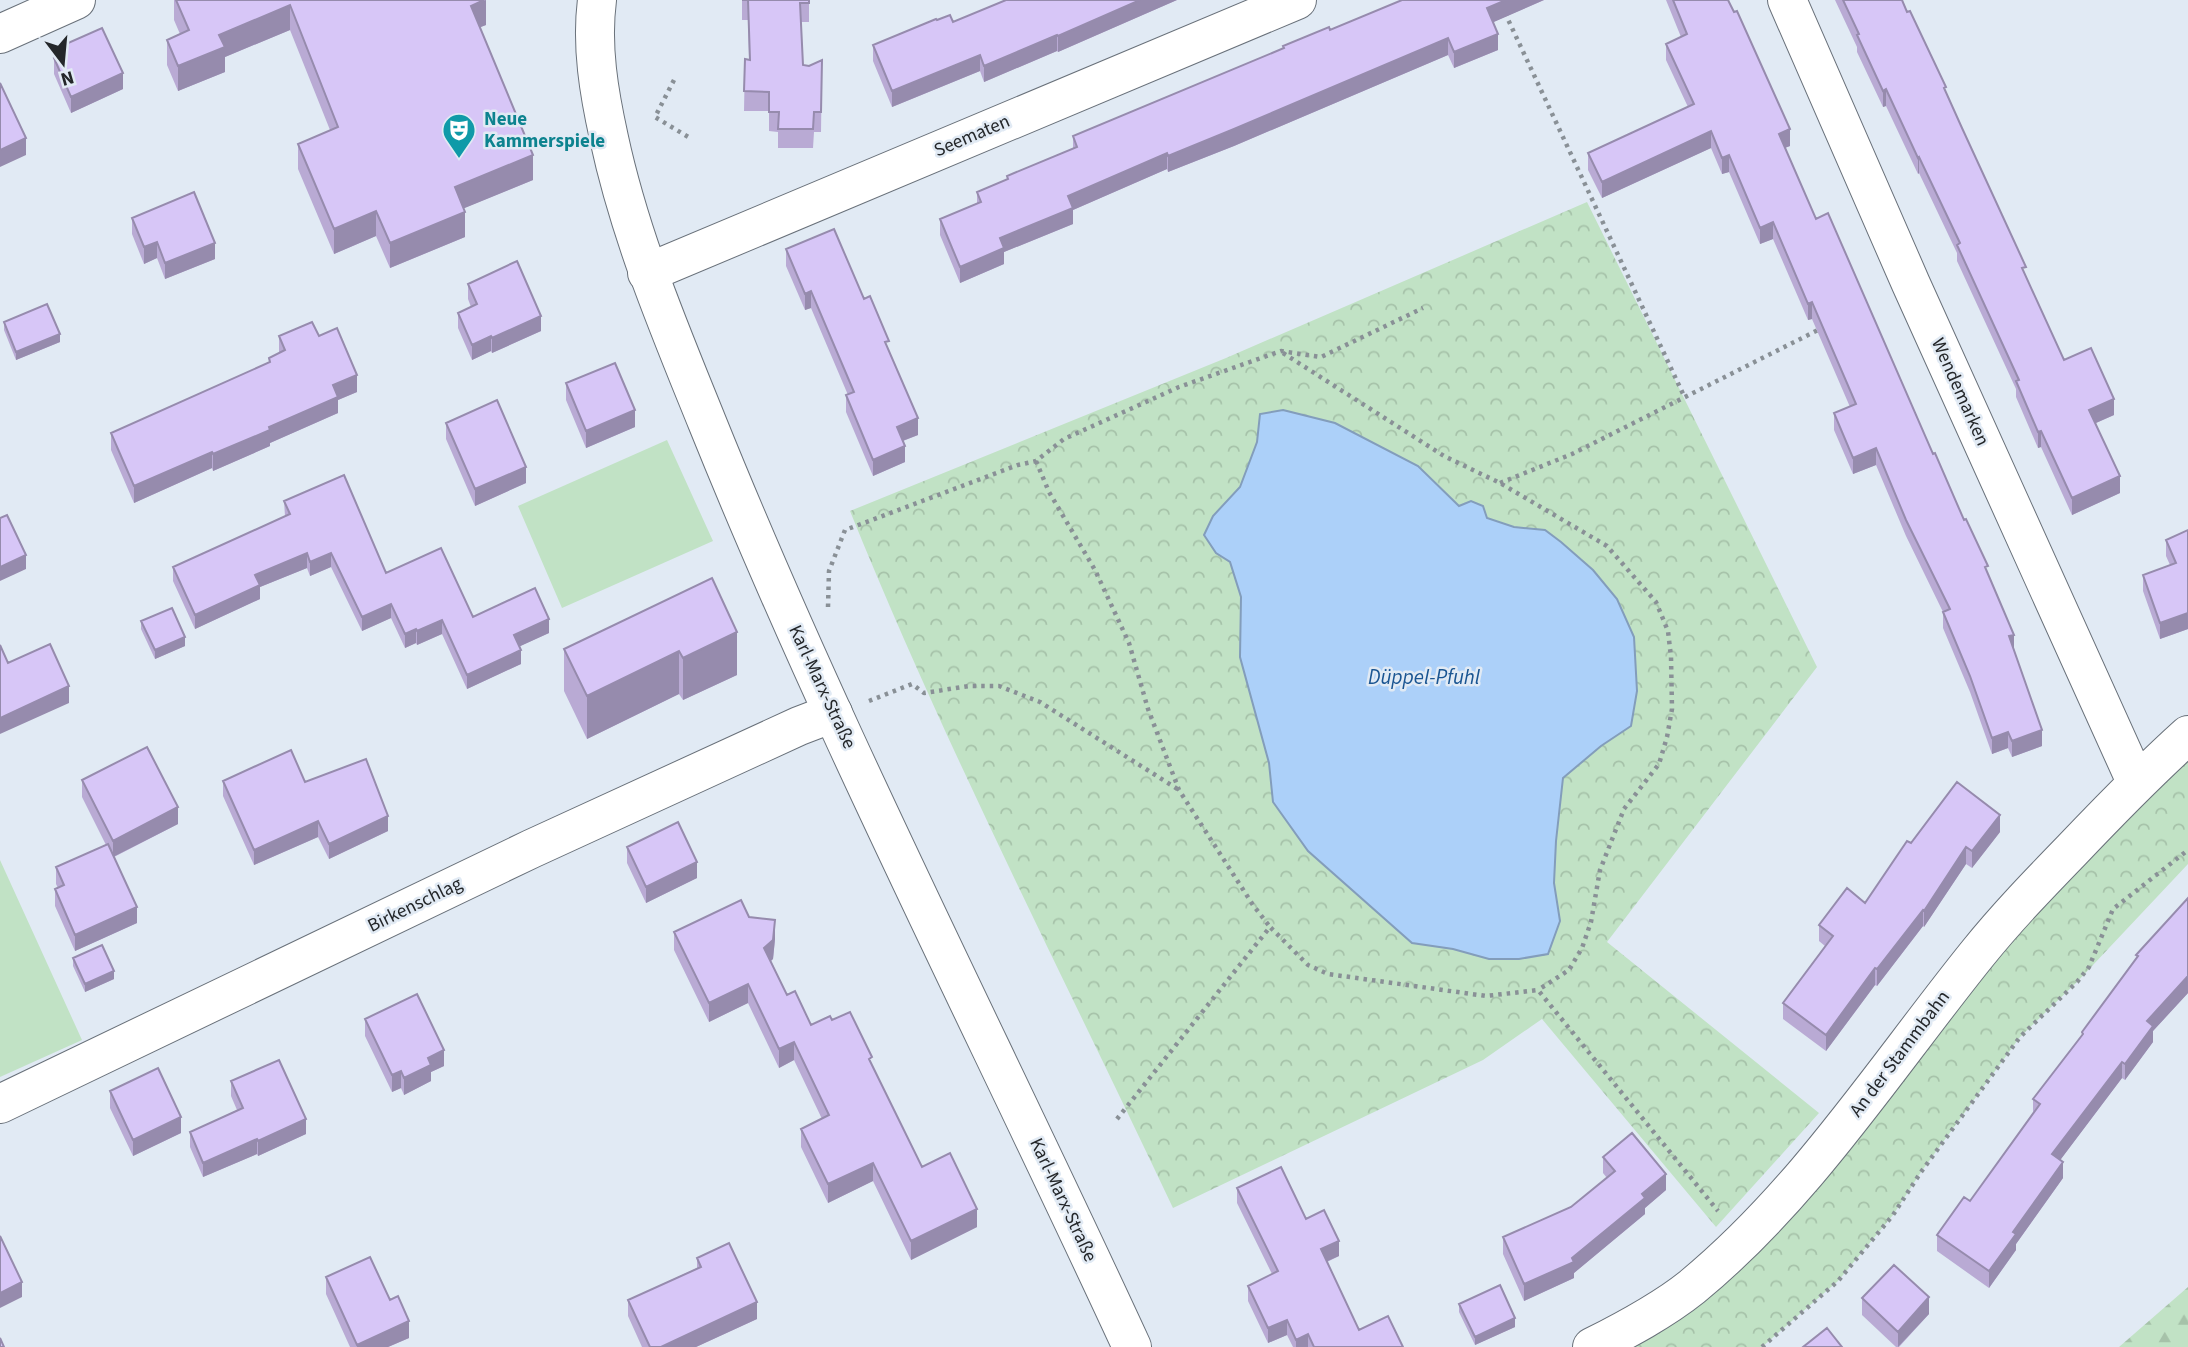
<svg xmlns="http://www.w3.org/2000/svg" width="2188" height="1347" viewBox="0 0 2188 1347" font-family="'Source Sans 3',sans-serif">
<defs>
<pattern id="forest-firs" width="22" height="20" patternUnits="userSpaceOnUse" patternTransform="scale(1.75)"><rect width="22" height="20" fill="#c1e2c5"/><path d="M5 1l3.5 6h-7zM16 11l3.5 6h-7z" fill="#a6c2a9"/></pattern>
<pattern id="park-crowns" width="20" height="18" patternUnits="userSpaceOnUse" patternTransform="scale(1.75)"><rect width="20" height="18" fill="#c1e2c5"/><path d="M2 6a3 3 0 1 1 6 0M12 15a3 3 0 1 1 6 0" fill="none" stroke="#a6c2a9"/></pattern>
</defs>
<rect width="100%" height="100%" fill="#e1eaf4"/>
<path fill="#c1e2c5" d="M667 440 713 541 562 608 518 506Z
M0 860 82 1040 0 1077Z"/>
<path fill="url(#forest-firs)" d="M2188 1287V1347H2119Z"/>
<path fill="url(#park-crowns)" d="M1587 202 1817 667 1607 942 1819 1113 1716 1227 1542 1019 1483 1060 1173 1208C1064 977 946 749 850 511L1226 358Z
M2188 735V864L2077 982 2020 1037 1921 1172 1893 1215 1838 1281 1762 1347H1592L1690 1288Z"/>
<path fill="#acd0f9" stroke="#839dbb" stroke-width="2" d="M1283 410 1335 423 1418 466 1459 506 1471 501 1483 506 1487 518 1514 527 1545 530 1561 542 1593 570 1617 599 1634 637 1637 691 1631 726 1601 746 1563 778 1556 841 1554 883 1560 921 1548 954 1519 959H1489L1453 949 1412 943 1308 851 1273 802 1269 763 1240 657 1241 597 1230 562 1216 553 1204 535 1213 516 1240 487 1257 442 1260 414Z"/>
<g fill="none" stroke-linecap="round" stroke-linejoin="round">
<defs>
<path id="minor" d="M1787 0 1911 284 2136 782
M0 34 76 0
M647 273 1297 0
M0 1104 531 849 799 726 833 713
M1592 1347C1626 1330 1662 1311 1692 1287 1806 1193 1886 1067 1978 953 2007 917 2039 884 2071 851 2109 811 2147 772 2188 735"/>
<path id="tertiary" d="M597 0C591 46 599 93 609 138 630 236 669 328 707 422 834 737 990 1039 1132 1347"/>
</defs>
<use href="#minor" stroke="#69717a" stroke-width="40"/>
<use href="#tertiary" stroke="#69717a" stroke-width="40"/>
<path stroke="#899096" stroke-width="4.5" stroke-dasharray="3.5 5" stroke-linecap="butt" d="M1505 13 1684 396
M674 80 655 117 690 138
M1283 353 1444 456 1500 483 1607 546 1656 602 1668 631 1671 657 1672 709 1667 737 1659 764 1624 809 1600 870 1591 922 1582 948 1569 970 1538 990
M1036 461 1049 492 1095 570 1129 643 1148 709 1179 790 1253 905 1270 927
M1500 483 1572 454 1820 329
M828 607 829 571 845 530 1018 465 1036 461 1064 439 1179 387 1281 351 1321 357 1423 308
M869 701 912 684 924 693 969 686H999L1040 702 1179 790
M1117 1119 1270 927 1308 965 1328 974 1486 996 1538 990 1718 1211
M1762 1347 1838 1281 1893 1215 1921 1172 2020 1037 2077 982 2089 967 2113 909 2188 850"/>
<use href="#minor" stroke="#fff" stroke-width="38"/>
<use href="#tertiary" stroke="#fff" stroke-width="38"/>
</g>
<path fill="#b9aad4" d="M174 0H486V25L480 27 533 180 464 208 465 237 390 268 376 236 334 254 298 169V144L330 130 290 30 225 57V72L178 91 167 65V40L180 34 174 20Z
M742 0H809V22H801L803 65 809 66 822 60 821 132H814L813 148H778V132L769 131V111H744L745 59H749L748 20H742Z
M1006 0H1177L1058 52 1057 51 984 82 980 71 892 107 873 61V45L937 20 953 22Z
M1402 0H1544L1493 22 1498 50 1454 68 1448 55 1234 146 1168 172 1167 169 1073 210V224L1004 252V264L960 283 940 235V219L977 203V192L1007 179V176L1073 149V136L1283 49V46L1330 30Z
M1666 0H1728L1790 146 1785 148 1816 219 1933 454 1988 575 2014 649 2042 746 2012 757 2008 748 1992 754 1970 692 1943 628V612L1906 536 1876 465 1853 474 1834 430V413L1850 407 1812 319 1808 320 1773 239 1760 244 1729 172 1722 174 1711 148 1602 198 1588 170V153L1688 107 1666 60V44L1681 37Z
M1835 0H1902L1946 92 2026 276 2064 360 2114 415 2096 423 2120 493 2072 515 2041 447 2038 448 2016 397V389L1957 261V253L1919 173 1918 174 1886 106 1883 107 1857 52V47Z
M59 47 123 89 71 113 54 74V58L59 55Z
M132 218 215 259 165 279 157 258 144 264 132 234Z
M786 249 864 299 889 351 918 435 903 441 905 462 873 476 846 412V395H848L811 308 805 310 786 266Z
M468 284 541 331 492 353 491 351 472 360 458 328V313L471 307 468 299Z
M4 322 60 342 16 360 4 330Z
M279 336H319L357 392 338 400V413L270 443V446L213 471 212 468 134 503 111 450V433L269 363V358L279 353Z
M566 383 635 427 586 448 566 400Z
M446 423 526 483 475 506 446 439Z
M284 501 386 573 473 617 549 633 520 646 521 664 467 689 442 634 417 645 416 643 405 648 391 618 362 631 331 567 310 576 307 568 260 587V599L195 629 173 581V567L285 516Z
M2188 530V629L2160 639 2143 591V575L2170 565 2166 556V540Z
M712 578 737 675 683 700 679 694 587 739 564 691V649Z
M141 621 185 646 155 659 141 629Z
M82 780 178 824 114 857 137 923 75 951 55 906V889L58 888 56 884V867L106 845 82 797Z
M223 781 305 782 388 831 329 859 318 837 254 865 223 796Z
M2000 832 1972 868 1966 864 1924 927 1923 926 1877 986 1875 985 1826 1051 1783 1019V1003L1825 946 1819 941V925L1865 903 1911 843Z
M627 847 697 878 646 903 627 863Z
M2188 898V993L2153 1031V1042L2125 1080 2122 1078 2060 1160 2063 1178 2016 1244V1250L1989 1288 1937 1251V1235L1970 1201 2033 1113V1099L2082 1036V1032L2136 958V955Z
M749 917 775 939 773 959 771 961 787 995 811 1025 832 1020 872 1066 922 1167 977 1227 911 1260 873 1181 828 1203 801 1147V1129L822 1119 794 1060 779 1068 748 1003 709 1022 674 950V932Z
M73 958 114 979 85 992 73 966Z
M365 1019 444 1066 431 1072V1081L404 1095 401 1088 392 1092 365 1036Z
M231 1081 306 1134 258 1156 257 1154 203 1177 190 1147V1132L237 1110 231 1096Z
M110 1091 181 1133 133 1156 110 1108Z
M1603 1157 1666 1190 1645 1208V1214L1574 1273V1278L1524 1301 1503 1254V1237L1571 1207 1607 1178 1603 1173Z
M1237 1188 1306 1219 1339 1256 1327 1262 1359 1330 1403 1347H1293L1287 1335 1268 1343 1248 1301V1286L1272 1274 1237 1203Z
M697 1258 757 1319 696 1347H642L628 1316V1300L697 1268Z
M326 1277 390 1300 409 1338 388 1347H350L326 1294Z
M1862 1298 1929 1314 1899 1347H1896L1862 1315Z
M1459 1304 1515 1327 1475 1345 1459 1312Z"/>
<path fill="#968bad" d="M486 0V25L471 31V6Z
M1140 0H1177L1058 52V36Z
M1506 0H1544L1487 25V8Z
M290 5V30L225 57V72L178 91V66L219 35Z
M1498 34V50L1454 68V52Z
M1057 35V51L984 82V66Z
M1448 38V55L1234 146 1168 172V156Z
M980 55V71L892 107V91Z
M123 73V89L71 113V97Z
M1886 89V106L1883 107V91Z
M1790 129V146L1779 150V134Z
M1711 131V148L1602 198V182Z
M26 138V155L0 167V150Z
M1167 153V169L1073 210V224L1004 252V264L960 283V267L1000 238 1068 196Z
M533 155V180L455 212V187Z
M1729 155V172L1722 174V158Z
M1919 157V173L1918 174V158Z
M376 211V236L334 254V229Z
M465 212V237L390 268V243Z
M1773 222V239L1760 244V228Z
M157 242V258L144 264V247Z
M215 243V259L165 279V263Z
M811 291V308L805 310V294Z
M1812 302V319L1808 320V304Z
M541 316V331L492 353V338Z
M60 334V342L16 360V352Z
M491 336V351L472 360V345Z
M357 375V392L338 400V413L270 443V446L213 471V454L269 427 333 385Z
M2114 399V415L2089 426V410Z
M635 410V427L586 448V431Z
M918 418V435L897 443V427Z
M2041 431V447L2038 448V432Z
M905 446V462L873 476V460Z
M1876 448V465L1853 474V458Z
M212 452V468L134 503V486Z
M526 467V483L475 506V489Z
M2120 476V493L2072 515V498Z
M307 553V568L260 587V599L195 629V615L255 575Z
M331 553V567L310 576V562Z
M26 555V569L0 581V567Z
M391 604V618L362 631V617Z
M2188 613V629L2160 639V623Z
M549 619V633L514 649V635Z
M442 620V634L417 645V631Z
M416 629V643L405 648V634Z
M737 632V675L683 700V658Z
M2014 635V651L2009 636Z
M185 637V646L155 659V650Z
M521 650V664L467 689V675Z
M679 651V694L587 739V696Z
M69 686V703L0 734V718Z
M2042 730V746L2012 757V741Z
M2008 732V748L1992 754V738Z
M178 807V824L113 857V841Z
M2000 815V832L1972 868V851Z
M388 816V831L329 859V844Z
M318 821V837L254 865V850Z
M1966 847V864L1924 927V911Z
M697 862V878L646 903V887Z
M137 907V923L75 951V935Z
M1923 910V926L1877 986V969Z
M775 920V939L773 959 764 966V948Z
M1875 968V985L1826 1051V1035Z
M114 971V979L85 992V984Z
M2188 976V993L2153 1031V1042L2125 1080V1064L2147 1021Z
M748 984V1003L709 1022V1003Z
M794 1042V1060L779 1068V1049Z
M444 1050V1066L431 1072V1081L404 1095V1078L428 1058Z
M2122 1062V1078L2052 1171V1154Z
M401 1071V1088L392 1092V1075Z
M181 1117V1133L133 1156V1140Z
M306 1119V1134L258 1156V1141Z
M257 1139V1154L203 1177V1163Z
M2063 1162V1178L2016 1244V1250L1989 1288V1271L2013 1232Z
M873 1163V1181L828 1203V1184Z
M1666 1174V1190L1645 1208V1214L1574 1273V1278L1524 1301V1284L1572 1258 1642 1194Z
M977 1209V1227L911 1260V1241Z
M1339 1241V1256L1321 1264V1249Z
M22 1282V1297L0 1308V1293Z
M1929 1297V1314L1898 1347V1332Z
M757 1302V1319L696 1347H661Z
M1515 1318V1327L1475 1345V1337Z
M1287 1320V1335L1268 1343V1328Z
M409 1321V1338L388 1347H357V1345Z
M1308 1334V1347H1296V1340Z"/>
<path fill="#d7c6f7" stroke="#968bad" stroke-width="2" d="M176 0H484L471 6 533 155 455 187 465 212 390 243 376 211 334 229 298 144 338 127 290 5 219 35 225 47 178 66 167 40 189 30Z
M742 0H809V3H800L803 65 809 66 822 60 821 112H814L813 129H778L779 112H769V92L744 91 745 59 750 60 748 0Z
M1006 0H1140L1058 36 1057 35 984 66 980 55 892 91 873 45 936 19 937 20 950 15 953 22Z
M1402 0H1506L1487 8 1498 34 1454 52 1448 38 1234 129 1168 156 1167 153 1068 196 1073 208 1000 238 1004 248 960 267 940 219 981 202 977 192 1008 179 1007 176 1077 147 1073 136 1284 48 1283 46 1329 27 1330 30Z
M1673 0H1728L1734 12 1737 11 1790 129 1779 134 1816 219 1828 213 1933 454 1935 453 1964 520 1966 519 1988 566 1985 567 2014 635 2009 636 2042 730 2012 741 2008 732 1992 738 1970 676 1943 612 1950 609 1906 520 1876 448 1853 458 1834 413 1856 404 1812 302 1808 304 1773 222 1760 228 1729 155 1722 158 1711 131 1602 182 1588 153 1694 104 1666 44 1687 34Z
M1843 0H1902L1907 12 1910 11 1946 87 1944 88 1962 128 2026 267 2022 268 2064 360 2091 348 2114 399 2089 410 2120 476 2072 498 2041 431 2038 432 2016 381 2019 380 1957 245 1960 243 1919 157 1918 158 1886 89 1883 91 1857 35 1859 34Z
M102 28 123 73 71 97 54 58 62 54 59 47Z
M0 83 26 138 0 150Z
M194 192 215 243 165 263 157 242 144 247 132 218Z
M834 229 864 299 870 296 889 341 885 342 918 418 897 427 905 446 873 460 846 395 854 392 811 291 805 294 786 249Z
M517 261 541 316 492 338 491 336 472 345 458 313 477 304 468 284Z
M47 304 60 334 16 352 4 322Z
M312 322 319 336 337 328 357 375 333 385 338 397 269 427 270 430 213 454 212 452 134 486 111 433 270 362 269 358 285 350 279 336Z
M615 363 635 410 586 431 566 383Z
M497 400 526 467 475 489 446 423Z
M344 475 386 573 441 548 473 617 535 588 549 619 514 635 521 650 467 675 442 620 417 631 416 629 405 634 391 604 362 617 331 553 310 562 307 553 255 575 260 585 195 615 173 567 290 514 284 501Z
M7 515 26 555 0 567V518Z
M2188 530V613L2160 623 2143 575 2176 563 2166 540Z
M712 578 737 632 683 658 679 651 587 696 564 649Z
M172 608 185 637 155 650 141 621Z
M50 644 69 686 0 718V645L8 663Z
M147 747 178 807 113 841 82 780Z
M291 750 305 782 366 759 388 816 329 844 318 821 254 850 223 781Z
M1957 782 2000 815 1972 851 1966 847 1924 911 1923 910 1877 969 1875 968 1826 1035 1783 1003 1833 936 1819 925 1847 888 1865 903 1907 841 1911 843Z
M678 822 697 862 646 887 627 847Z
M108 844 137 907 75 935 55 889 64 885 56 867Z
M2188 898V976L2147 1021 2153 1026 2125 1064 2122 1062 2052 1154 2063 1162 2013 1232 2016 1234 1989 1271 1937 1235 1964 1197 1970 1201 2040 1104 2033 1099 2083 1034 2082 1032 2138 956 2136 955Z
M741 900 749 917 775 920 773 940 764 948 787 995 795 991 811 1025 830 1016 832 1020 850 1012 872 1057 869 1059 922 1167 950 1153 977 1209 911 1241 873 1163 828 1184 801 1129 829 1115 794 1042 779 1049 748 984 709 1003 674 932Z
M102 945 114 971 85 984 73 958Z
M417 994 444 1050 428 1058 431 1065 404 1078 401 1071 392 1075 365 1019Z
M279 1060 306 1119 258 1141 257 1139 203 1163 190 1132 243 1108 231 1081Z
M158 1068 181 1117 133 1140 110 1091Z
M1632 1133 1666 1174 1642 1194 1645 1198 1572 1258 1574 1262 1524 1284 1503 1237 1571 1207 1615 1171 1603 1157Z
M1281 1167 1306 1219 1324 1210 1339 1241 1321 1249 1359 1330 1388 1316 1403 1347H1314L1308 1334 1296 1340 1287 1320 1268 1328 1248 1286 1278 1271 1237 1188Z
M0 1236 22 1282 0 1293Z
M729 1243 757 1302 661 1347H650L628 1300 701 1267 697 1258Z
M370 1257 390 1300 398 1296 409 1321 357 1345 326 1277Z
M1894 1265 1929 1297 1898 1332 1862 1298Z
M1500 1285 1515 1318 1475 1337 1459 1304Z
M1827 1328 1842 1347H1803Z
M0 1338 4 1347H0Z"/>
<defs>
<symbol id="theatre-pin" viewBox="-11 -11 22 30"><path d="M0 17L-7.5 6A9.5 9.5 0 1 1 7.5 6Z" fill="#0f9aa8" stroke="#e1eaf4"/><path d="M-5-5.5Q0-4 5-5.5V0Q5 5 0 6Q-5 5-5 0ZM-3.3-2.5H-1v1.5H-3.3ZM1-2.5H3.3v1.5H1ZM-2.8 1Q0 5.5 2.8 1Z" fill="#fff"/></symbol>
</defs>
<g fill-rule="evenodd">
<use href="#theatre-pin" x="440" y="111" width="38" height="52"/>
</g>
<g text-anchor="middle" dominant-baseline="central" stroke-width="5" stroke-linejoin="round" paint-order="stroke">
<g font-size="19" font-weight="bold" fill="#0d838f" stroke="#e1eaf4" text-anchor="start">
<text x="484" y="119">Neue<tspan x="484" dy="22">Kammerspiele</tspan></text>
</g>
<g font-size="19" fill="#24272a" stroke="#e1eaf4">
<text transform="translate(972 136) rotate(-23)">Seematen</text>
<text transform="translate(1960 392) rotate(66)">Wendemarken</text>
<text transform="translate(822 687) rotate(65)">Karl-Marx-Straße</text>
<text transform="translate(415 905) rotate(-26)">Birkenschlag</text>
<text transform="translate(1900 1054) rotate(-53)">An der Stammbahn</text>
<text transform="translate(1063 1200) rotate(65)">Karl-Marx-Straße</text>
</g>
<g font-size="21" font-style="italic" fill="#1a5592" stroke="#e1eaf4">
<text x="1424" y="677">Düppel-Pfuhl</text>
</g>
</g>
<g transform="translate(63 63) rotate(164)" stroke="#e1eaf4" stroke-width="5" paint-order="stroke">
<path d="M0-5L12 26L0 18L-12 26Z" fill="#24272a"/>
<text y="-10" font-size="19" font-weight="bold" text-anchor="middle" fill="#24272a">N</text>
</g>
</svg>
